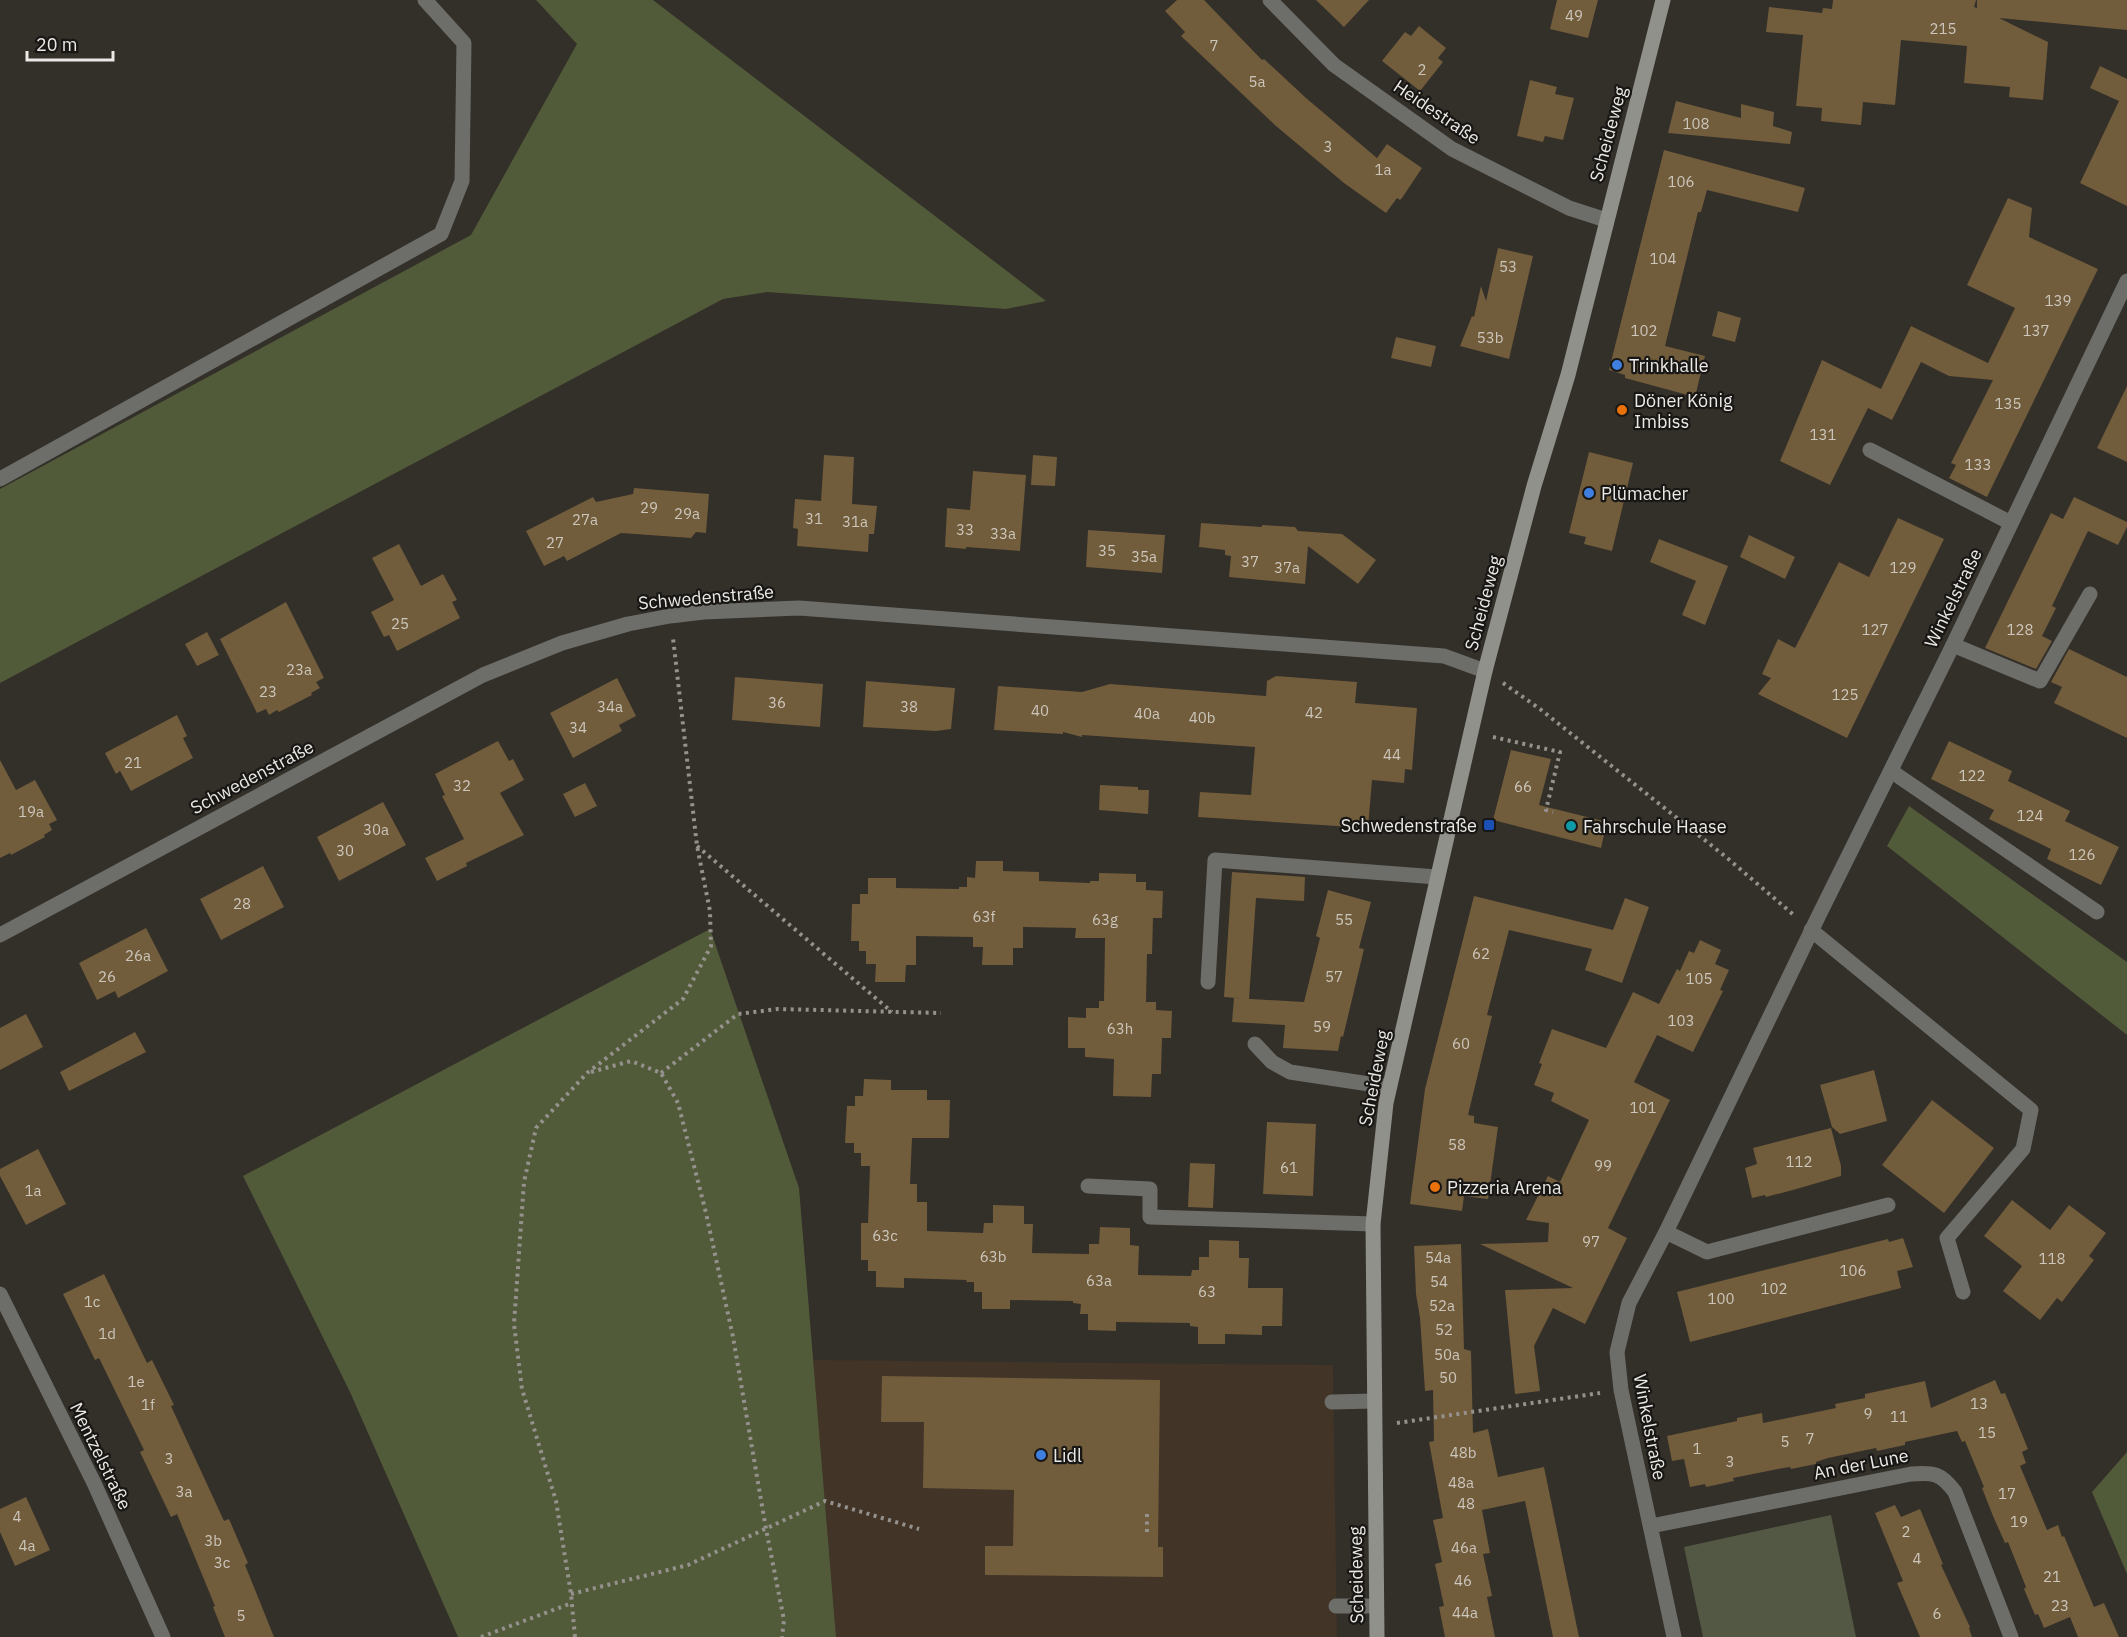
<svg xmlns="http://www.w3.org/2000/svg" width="2127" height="1637" viewBox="0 0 2127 1637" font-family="'IBM Plex Sans',sans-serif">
<rect width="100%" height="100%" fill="#332f29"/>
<path fill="#423427" d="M813 1360 1333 1365 1337 1637H836Z"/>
<path fill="#525843" d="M1831 1515 1856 1637H1703L1684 1547Z"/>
<path fill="#525b39" d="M536 0H653L1046 301 1006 309 767 292 723 299 0 683V489L471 235 577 44Z
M1909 806 2127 962V1035L1887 846Z
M710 929 799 1188 836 1637H458L350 1392 243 1176Z
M2127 1452V1574L2092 1492Z"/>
<path fill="#715c3c" d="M1177 0H1204L1262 60 1264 59 1306 98 1377 158 1387 144 1422 168 1402 198 1400 200 1397 198 1386 213 1344 183 1276 126 1181 36 1185 32 1165 11Z
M1316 0H1369L1344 27Z
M1557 0H1598L1588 38 1550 29Z
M1833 0H1976L1974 7 1977 8V0H2127V30L1999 18 2048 42 2043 100 2009 97 2010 87 1964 83 1967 46 1901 40 1895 105 1863 102 1861 125 1821 121 1822 108 1796 106 1803 35 1766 32 1769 7 1822 13 1823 8 1832 9Z
M1419 26 1446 48 1438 58 1443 62 1420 91 1382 61 1405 32 1411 36Z
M2100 66 2127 79V206L2080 183 2119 101 2090 88Z
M1530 80 1557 87 1555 94 1574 98 1563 140 1545 136 1543 142 1517 136Z
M1676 101 1741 118V104L1774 112 1773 126 1792 132 1790 144 1668 133Z
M1664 150 1805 188 1798 212 1707 190 1701 212H1698L1665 346 1705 356 1695 397 1625 378V375L1609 370Z
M2008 198 2032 208 2029 237 2098 269 1987 497 1949 478 1956 465 1951 463 1993 380 1949 376 1921 362 1892 420 1868 408 1830 485 1780 461 1822 360 1881 389 1911 326 1988 363 2015 308 1967 285Z
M1498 248 1533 256 1509 359 1460 346 1472 316 1474 317 1481 286 1486 301Z
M1718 311 1741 318 1735 342 1712 336Z
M1396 337 1436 346 1431 367 1391 358Z
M2127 386V462L2097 448Z
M1589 452 1633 463 1612 551 1584 544 1586 537 1569 533Z
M824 455 854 457 852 504 877 506 874 534H869L868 552 797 546 798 529 793 528 795 499 821 501Z
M1033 455 1057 457 1055 486 1031 485Z
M973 471 1026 475 1020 551 966 547V549L945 547 947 508 970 510Z
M634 488 709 494 706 533 696 532 691 538 621 533 567 561 564 556 544 566 526 531 593 497 596 502 633 494Z
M2074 497 2127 522V527L2118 545 2088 531 2052 606 2056 608 2042 636 2052 641 2036 669 1985 648 2051 513 2063 519Z
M1898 518 1944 539 1847 738 1758 694 1771 678 1762 674 1778 639 1795 648 1839 562 1869 577Z
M1201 523 1262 527V525L1295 527 1298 531 1342 534 1376 560 1358 584 1308 546 1305 584 1229 577 1231 556 1225 555V550L1199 547Z
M1088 530 1165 535 1162 573 1086 567Z
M1749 535 1795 557 1785 579 1740 557Z
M1659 539 1728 566 1705 625 1682 615 1696 581 1650 562Z
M399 544 421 586 443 574 457 600 452 602 460 618 397 651 389 635 384 637 371 612 394 600 372 558Z
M286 602 324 678 316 682 320 688 311 693 312 695 279 712 277 710 269 715 266 709 257 713 220 639Z
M207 632 219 655 197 666 185 644Z
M2069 649 2127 677V738L2054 703 2062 687 2051 682Z
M1276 676 1357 682 1355 703 1417 708 1412 770 1405 769 1404 783 1372 780 1368 828 1198 817 1200 792 1251 795 1255 747 1082 735V737L1063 732V734L994 730 998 686 1082 692 1110 684 1266 696 1267 681Z
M735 677 823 684 820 727 732 720Z
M617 678 636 716 619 725 622 731 573 758 550 713Z
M866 681 955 688 951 729 936 731 863 727Z
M177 715 187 736 183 738 193 758 131 791 120 771 116 774 105 753Z
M498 741 509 761 513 759 524 780 500 793 524 835 466 863 467 866 437 881 425 858 464 839 442 796 445 795 435 774Z
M1949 741 2012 771 2008 781 2070 811 2065 821 2119 847 2101 885 2047 859 2051 849 1989 819 1994 810 1931 779Z
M1511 750 1551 759 1539 805 1607 822 1601 848 1493 820Z
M0 760 16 790 35 780 57 820 49 824 52 830 44 835 45 837 11 855 10 853 0 858Z
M585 783 597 806 575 817 563 794Z
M1100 785 1138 787V790H1149L1148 814 1099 810Z
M383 802 406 845 339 881 317 837Z
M976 861H1003V871L1039 872V881L1090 883V881H1099V873L1136 874V882H1146V890L1163 891 1162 918H1153L1152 954H1147L1146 1002H1156V1010L1172 1011 1171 1038H1162L1161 1074H1152L1151 1097 1113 1096 1114 1059 1085 1057V1048H1068V1017L1086 1018V1008H1099V1001H1104L1105 938H1075L1076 928 1023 927V948H1013V965H982L983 947H973V937L916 936V965H906L905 982H875L876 964H866V951H859V941H851L852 904H860V894H868V878H896V888L959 889V887H967V877L975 878Z
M263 866 284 907 221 940 200 899Z
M1232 872 1305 877 1304 901 1256 898 1249 999 1224 997Z
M1328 890 1371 902 1359 948 1364 949 1343 1037 1341 1036 1338 1051 1283 1048 1285 1025 1232 1022 1234 998 1304 1002 1320 938 1316 936Z
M1474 896 1613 930 1625 898 1649 907 1622 983 1585 970 1592 949 1509 930 1487 1015 1492 1016 1468 1115 1474 1116V1123L1498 1127 1488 1199 1464 1196 1462 1211 1410 1204 1425 1089Z
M146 928 168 971 118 998 115 991 97 1000 79 963Z
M1700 940 1721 950 1715 964 1729 970 1720 990 1723 991 1693 1052 1657 1035 1634 1082 1670 1100 1608 1228 1627 1238 1585 1324 1553 1308 1534 1346 1540 1391 1515 1394 1505 1290 1573 1288 1480 1244 1548 1242 1549 1223 1526 1220 1548 1176 1560 1182 1589 1120 1551 1101 1554 1093 1534 1085 1542 1064 1539 1063 1552 1029 1606 1048 1633 992 1659 1004 1677 969 1680 971 1689 951 1694 953Z
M26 1014 43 1047 0 1070V1028Z
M135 1032 146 1052 69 1091 60 1072Z
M1874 1070 1887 1121 1840 1134 1832 1127 1820 1085Z
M864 1079 891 1080V1090H927V1100H950L949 1138H912L910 1184H917V1202H927V1231L983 1233 984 1223H993V1205L1024 1206V1224H1033L1032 1253 1089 1254V1244H1099L1100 1227 1130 1228V1245L1139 1246 1138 1275 1191 1276 1192 1270H1199V1257H1209V1240L1239 1241V1258H1249L1248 1288H1283L1282 1326H1262V1335L1225 1334V1344H1198V1327L1190 1326V1323L1116 1322V1331L1088 1330V1314H1080L1081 1304 1073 1303V1301L1010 1300V1309H982V1292H974V1282H966L967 1280 904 1278V1288L876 1287V1271H868V1260H861V1223H868L870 1166H861V1153H854V1143H845L847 1106H855V1096H863Z
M1932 1100 1994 1148 1944 1213 1882 1165Z
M1267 1122 1316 1124 1313 1196 1263 1194Z
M1831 1128 1841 1166V1176L1793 1190 1766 1197 1765 1195 1752 1198 1745 1168 1757 1164 1753 1148Z
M38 1149 66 1204 26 1225 0 1176V1169Z
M1190 1163 1215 1164 1213 1208 1188 1207Z
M2012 1200 2050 1230 2069 1205 2106 1233 2089 1256 2094 1260 2062 1302 2057 1298 2040 1320 2003 1291 2022 1266 1984 1236Z
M1903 1238 1913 1267 1897 1271 1901 1288 1690 1342 1677 1292 1888 1239 1889 1242Z
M1461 1244 1464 1349 1471 1351 1473 1433 1488 1429 1498 1477 1544 1467 1579 1637H1553L1525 1501 1482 1510 1490 1553 1483 1554 1492 1596 1487 1597 1495 1637H1445L1439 1607 1444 1606 1435 1564 1442 1562 1433 1520 1443 1518 1429 1442 1434 1441 1433 1390 1425 1391 1420 1318 1416 1294 1414 1246Z
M104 1274 147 1363 152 1360 174 1405 171 1406 224 1521 229 1519 248 1563 245 1565 274 1637H225L213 1607 215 1606 177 1514 171 1517 140 1452 144 1450 99 1358 95 1360 63 1294Z
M882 1376 1160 1380 1158 1547H1163V1577L985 1575V1546H1013L1014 1490 923 1488 924 1422H881Z
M1995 1380 2001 1394 2005 1393 2028 1449 2022 1452 2026 1463 2020 1466 2047 1530 2058 1525 2062 1537 2064 1536 2094 1607 2104 1603 2119 1637H2078L2070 1617 2044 1628 2038 1614 2035 1615 2024 1589 2026 1587 2008 1542 2005 1543 1993 1516 1982 1488 1984 1487 1965 1441 1962 1442 1957 1431 1905 1442V1445L1877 1451 1876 1448 1828 1458 1816 1462V1464L1791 1469 1790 1467 1778 1469 1733 1478 1734 1481 1706 1487 1705 1484 1690 1487 1684 1459 1672 1461 1667 1436 1737 1421V1418L1762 1413 1763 1423 1836 1408 1835 1404 1865 1398V1394L1925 1381 1931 1408Z
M26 1497 50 1550 15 1566 0 1532V1509Z
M1895 1505 1901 1517 1920 1509 1943 1564 1941 1565 1970 1627 1969 1628 1972 1637H1920L1897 1583 1903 1581 1875 1513Z"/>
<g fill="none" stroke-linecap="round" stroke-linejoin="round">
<path stroke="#95928e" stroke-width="4" stroke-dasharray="3 4.5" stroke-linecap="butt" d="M1503 683 1540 709 1726 857 1795 916
M1493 737 1560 752 1546 810 1553 812
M697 846 892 1012
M591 1072 631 1061 661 1073 678 1103 706 1213 733 1337 766 1529 784 1620 782 1637
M661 1073 738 1014 778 1009 941 1013
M1397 1423 1600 1393
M1147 1532V1513
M571 1594 688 1565 825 1501 919 1529
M481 1637 572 1603
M575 1637 571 1594 556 1501 522 1389 514 1324 524 1182 536 1128 587 1073 683 999 711 946 710 911 697 846 673 638"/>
<path stroke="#6d6e6a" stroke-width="15" d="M1870 450 2011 523
M0 479 441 234 462 181 464 43 425 0
M1953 645 2040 681 2090 594
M1891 771 2097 912
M1811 930 2031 1110 2023 1149 1947 1238 1963 1292
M1208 982 1215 860 1437 877
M1255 1044 1272 1062 1290 1072 1389 1087
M1088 1186 1150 1189V1217L1373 1224
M1666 1232 1707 1252 1888 1205
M1332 1402 1374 1401
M1336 1606H1376"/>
<path stroke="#6d6e6a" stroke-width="15" d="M1270 0 1334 65 1452 149 1569 208 1606 220
M0 935 483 675 562 643 628 624 670 616 704 612 799 608 1444 656 1485 671
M0 1294 94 1483 163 1637
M1651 1526 1911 1474C1933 1472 1941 1473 1955 1492L2011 1637
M1674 1637 1621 1390 1617 1352 1629 1303 1666 1232 1819 915 1953 645 2127 281"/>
<path stroke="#90918b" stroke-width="15" d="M1377 1637 1373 1224 1386 1103 1485 671 1534 486 1568 375 1663 0"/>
</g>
<g fill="#3f7fe0" stroke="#191715" stroke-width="2">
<circle cx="1617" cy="365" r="6"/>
<circle cx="1589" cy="493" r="6"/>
<circle cx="1041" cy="1455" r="6"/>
</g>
<g fill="#e8710a" stroke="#191715" stroke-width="2">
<circle cx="1622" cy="410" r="6"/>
<circle cx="1435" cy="1187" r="6"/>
</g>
<rect fill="#1a4fb4" stroke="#191715" stroke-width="2" x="1483" y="819" width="12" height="12" rx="3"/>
<circle fill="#0f9aa8" stroke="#191715" stroke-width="2" cx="1571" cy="826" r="6"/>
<g text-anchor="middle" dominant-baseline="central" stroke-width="4.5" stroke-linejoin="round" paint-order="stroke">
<g font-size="15" fill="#ccc6bb">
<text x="1574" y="15">49</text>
<text x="1943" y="28">215</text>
<text x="1214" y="45">7</text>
<text x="1422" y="69">2</text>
<text x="1257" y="81">5a</text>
<text x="1696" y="123">108</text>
<text x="1328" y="146">3</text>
<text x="1383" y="169">1a</text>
<text x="1681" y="181">106</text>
<text x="1663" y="258">104</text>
<text x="1508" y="266">53</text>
<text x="2058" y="300">139</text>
<text x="1644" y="330">102</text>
<text x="2036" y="330">137</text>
<text x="1490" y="337">53b</text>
<text x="2008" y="403">135</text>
<text x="1823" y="434">131</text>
<text x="1978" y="464">133</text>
<text x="649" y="507">29</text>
<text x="687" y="513">29a</text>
<text x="814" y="518">31</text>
<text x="585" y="519">27a</text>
<text x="855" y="521">31a</text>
<text x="965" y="529">33</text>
<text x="1003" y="533">33a</text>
<text x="555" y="542">27</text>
<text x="1107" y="550">35</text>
<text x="1144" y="556">35a</text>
<text x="1250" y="561">37</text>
<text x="1287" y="567">37a</text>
<text x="1903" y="567">129</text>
<text x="400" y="623">25</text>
<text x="1875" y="629">127</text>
<text x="2020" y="629">128</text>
<text x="299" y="669">23a</text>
<text x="268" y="691">23</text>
<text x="1845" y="694">125</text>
<text x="777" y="702">36</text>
<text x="610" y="706">34a</text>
<text x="909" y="706">38</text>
<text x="1040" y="710">40</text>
<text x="1314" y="712">42</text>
<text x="1147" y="713">40a</text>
<text x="1202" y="717">40b</text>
<text x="578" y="727">34</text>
<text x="1392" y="754">44</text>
<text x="133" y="762">21</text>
<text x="1972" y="775">122</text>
<text x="462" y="785">32</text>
<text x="1523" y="786">66</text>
<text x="31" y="811">19a</text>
<text x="2030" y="815">124</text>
<text x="376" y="829">30a</text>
<text x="345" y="850">30</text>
<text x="2082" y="854">126</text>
<text x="242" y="903">28</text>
<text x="984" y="916">63f</text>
<text x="1105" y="919">63g</text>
<text x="1344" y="919">55</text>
<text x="1481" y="953">62</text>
<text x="138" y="955">26a</text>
<text x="107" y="976">26</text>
<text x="1334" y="976">57</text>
<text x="1699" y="978">105</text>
<text x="1681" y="1020">103</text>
<text x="1322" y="1026">59</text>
<text x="1120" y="1028">63h</text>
<text x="1461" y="1043">60</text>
<text x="1643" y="1107">101</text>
<text x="1457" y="1144">58</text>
<text x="1799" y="1161">112</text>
<text x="1603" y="1165">99</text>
<text x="1289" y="1167">61</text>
<text x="33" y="1190">1a</text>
<text x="885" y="1235">63c</text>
<text x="1591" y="1241">97</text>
<text x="993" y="1256">63b</text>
<text x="1438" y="1257">54a</text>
<text x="2052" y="1258">118</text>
<text x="1853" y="1270">106</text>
<text x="1099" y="1280">63a</text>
<text x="1439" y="1281">54</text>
<text x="1774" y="1288">102</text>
<text x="1207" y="1291">63</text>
<text x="1721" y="1298">100</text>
<text x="92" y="1301">1c</text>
<text x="1442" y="1305">52a</text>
<text x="1444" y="1329">52</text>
<text x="107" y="1333">1d</text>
<text x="1447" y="1354">50a</text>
<text x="1448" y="1377">50</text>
<text x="136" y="1381">1e</text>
<text x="1979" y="1403">13</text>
<text x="148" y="1404">1f</text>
<text x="1868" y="1413">9</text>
<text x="1899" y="1416">11</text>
<text x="1987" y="1432">15</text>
<text x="1810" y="1438">7</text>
<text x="1785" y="1441">5</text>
<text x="1697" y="1448">1</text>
<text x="1463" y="1452">48b</text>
<text x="169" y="1458">3</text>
<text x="1730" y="1461">3</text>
<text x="1461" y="1482">48a</text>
<text x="184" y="1491">3a</text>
<text x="2007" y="1493">17</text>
<text x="1466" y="1503">48</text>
<text x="17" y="1516">4</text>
<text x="2019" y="1521">19</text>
<text x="1906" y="1531">2</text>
<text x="213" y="1540">3b</text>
<text x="27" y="1545">4a</text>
<text x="1464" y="1547">46a</text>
<text x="1917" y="1558">4</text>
<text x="222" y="1562">3c</text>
<text x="2052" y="1576">21</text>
<text x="1463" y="1580">46</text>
<text x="2060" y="1605">23</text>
<text x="1465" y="1612">44a</text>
<text x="1937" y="1613">6</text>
<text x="241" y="1615">5</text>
</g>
<g font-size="18" fill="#ebe9e5" stroke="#191715">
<text transform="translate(1437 112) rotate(34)">Heidestraße</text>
<text transform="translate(1608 134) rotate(-75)">Scheideweg</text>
<text transform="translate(706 597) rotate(-5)">Schwedenstraße</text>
<text transform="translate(1953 598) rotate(-64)">Winkelstraße</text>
<text transform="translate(1483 603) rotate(-75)">Scheideweg</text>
<text transform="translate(252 777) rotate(-28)">Schwedenstraße</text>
<text transform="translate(1374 1078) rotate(-79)">Scheideweg</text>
<text transform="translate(1650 1427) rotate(79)">Winkelstraße</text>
<text transform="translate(101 1456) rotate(64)">Mentzelstraße</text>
<text transform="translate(1861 1464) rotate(-11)">An der Lune</text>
<text transform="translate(1356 1575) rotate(-91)">Scheideweg</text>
</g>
<g font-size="18" fill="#ebe9e5" stroke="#191715" text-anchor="start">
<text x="1629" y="365">Trinkhalle</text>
<text x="1634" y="400">Döner König<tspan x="1634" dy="21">Imbiss</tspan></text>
<text x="1601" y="493">Plümacher</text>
<text x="1477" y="825" text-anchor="end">Schwedenstraße</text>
<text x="1583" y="826">Fahrschule Haase</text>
<text x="1447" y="1187">Pizzeria Arena</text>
<text x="1053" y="1455">Lidl</text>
</g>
</g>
<path d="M27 51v9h86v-9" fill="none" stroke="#ebe9e5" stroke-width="3"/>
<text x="36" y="51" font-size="18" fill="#ebe9e5" stroke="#191715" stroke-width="4.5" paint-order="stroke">20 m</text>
</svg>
